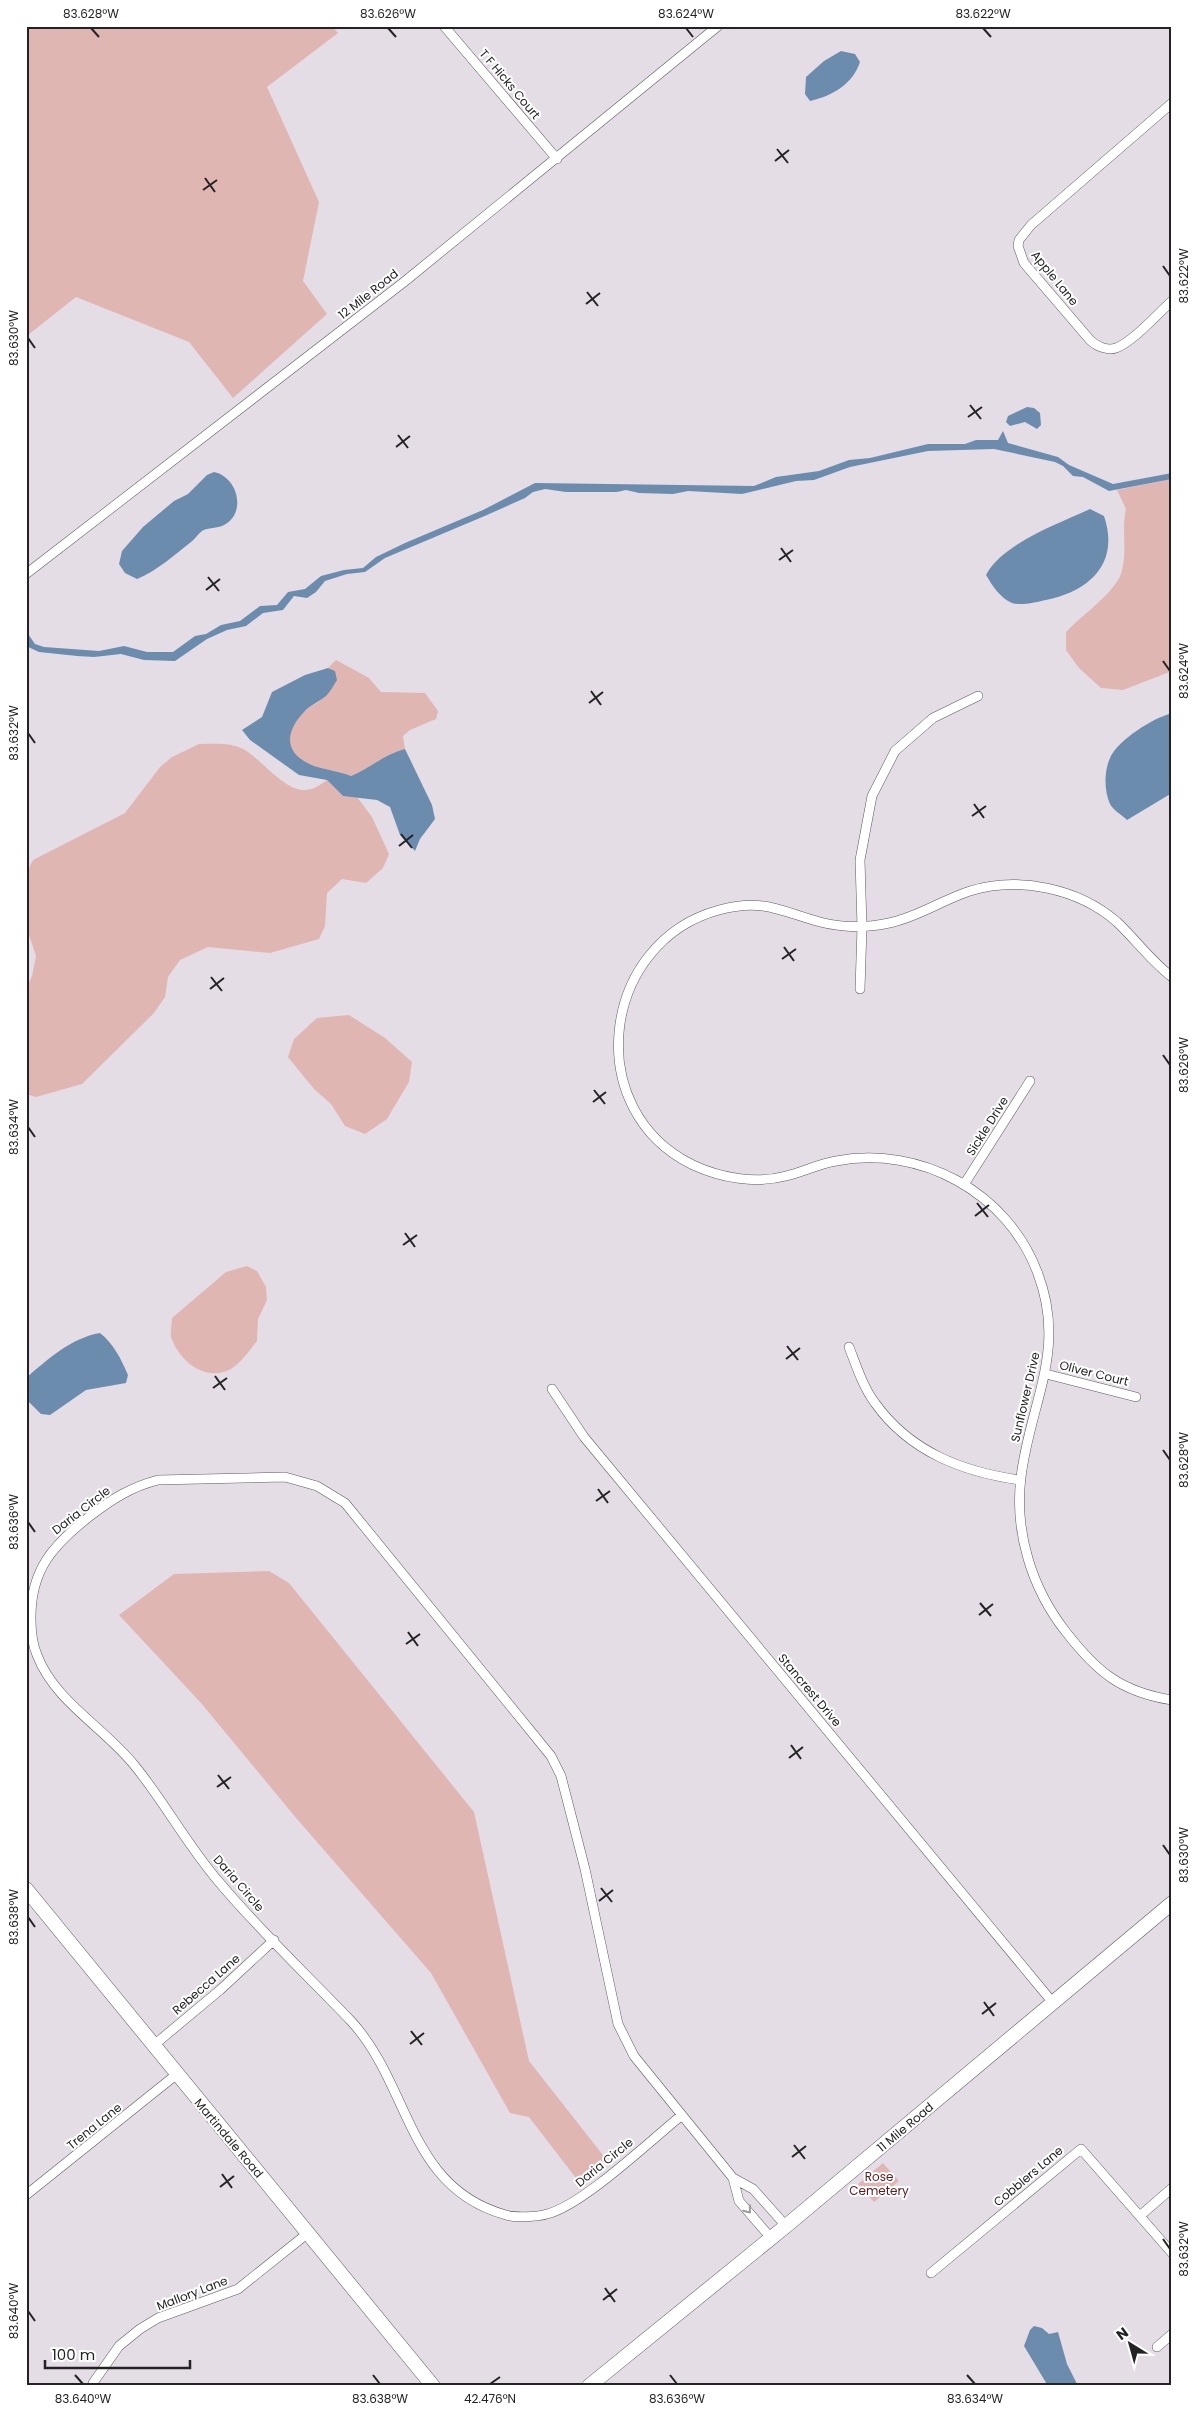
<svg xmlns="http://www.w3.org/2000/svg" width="1198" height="2412" viewBox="0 0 1198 2412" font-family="Poppins,sans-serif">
<rect width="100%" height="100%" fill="#e4dde6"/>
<path fill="#e0b6b2" d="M26 26H332L338 33 267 87 319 202 303 281 327 314 233 398 189 342 76 297 28 335 26 333Z
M1172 479V671L1123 690 1101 688 1079 668 1066 650V632C1081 616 1114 593 1121 574 1128 554 1121 529 1126 509L1117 490Z
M336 660 369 678 381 692 425 693 438 711 436 719 410 730 403 736 405 749C385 754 370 768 351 776 339 771 326 770 314 766 284 755 282 729 306 710 312 705 320 702 325 696 330 691 333 679 335 671L328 668Z
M199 744C215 744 231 742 245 750 261 760 283 788 302 790 312 791 320 785 327 780L343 796 357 797 372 817 389 854 383 868 366 883 342 879 327 893 325 926 319 939 270 953 208 947 180 960 168 977 165 997 154 1013 82 1084 36 1097 26 1094V989L32 976 36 956 26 926V874L33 860 125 813 160 767 172 757Z
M349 1015 385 1038 412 1062 409 1082 387 1119 365 1134 345 1126 331 1104 314 1089 288 1057 294 1039 317 1018Z
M247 1266 257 1271 266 1287 267 1300 258 1319 257 1341C249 1351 239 1366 227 1371 202 1380 179 1360 171 1337 170 1332 172 1324 172 1318L226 1272Z
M269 1571 289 1583 474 1812 529 2061 606 2159 579 2182 529 2117 510 2113 431 1973 297 1819 201 1703 119 1615 174 1574Z
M883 2163 899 2181 874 2202 858 2184Z"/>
<path fill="#6c8cae" d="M841 51 855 54 860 62C853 84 832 96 810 101L805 94 806 77 824 61Z
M1027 407 1034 408 1040 413 1041 425 1037 429 1025 422 1010 426 1006 422 1008 416Z
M1003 431 1008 443 1058 457 1069 465 1113 484 1172 473V479L1109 491 1083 477 1073 476 1063 466 1055 462 994 449 928 451 850 467 814 480 796 481 742 494 688 491 673 494 639 493 626 490 617 492H566L545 489 533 492 525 498 487 515 385 558 365 572 347 574 325 581 316 592 307 598 294 596 283 610 263 613 246 626 227 630 207 639 175 661 144 660 121 654 94 657 77 656 39 652 26 646V631L35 644 44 647 99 651 124 646 147 652H173L195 636 206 634 221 625 240 621 260 606 277 605 288 592 305 589 321 576 344 570 363 568 376 557 405 543 483 510 535 483 754 486 776 477 819 471 849 460 870 458 928 444H965L976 440H998Z
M214 472C238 477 247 513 224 525 217 529 208 527 202 531 198 534 195 539 191 542 173 556 158 570 137 579L125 573 119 564 122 551 143 527 174 501 188 494 207 475Z
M1090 509 1104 516C1120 563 1090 591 1046 600 1037 602 1021 606 1012 603 1000 598 992 585 986 575 1003 543 1058 524 1090 509Z
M328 668 335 671 337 680C334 685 330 692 326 696 319 702 310 705 304 712 284 733 284 754 314 766 326 770 339 771 351 776 370 768 385 754 405 749L432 805 435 819 420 839 415 851 400 835 390 807 377 800 343 796 327 780 299 775 250 740 242 730 262 717 272 692 305 675Z
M1172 713V793L1127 820C1122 815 1113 810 1110 804 1104 791 1104 771 1110 758 1118 740 1153 718 1172 713Z
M100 1333C114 1344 121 1359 128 1375L126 1383 86 1390 50 1415 41 1414 26 1399V1378C48 1359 71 1338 100 1333Z
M1034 2326 1042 2328 1049 2334 1058 2332 1067 2364 1078 2386H1048L1024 2346 1030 2330Z"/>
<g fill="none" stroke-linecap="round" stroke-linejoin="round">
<defs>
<path id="street" d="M444 26 557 159
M1172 103 1031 225 1019 240 1018 246 1024 263 1090 340C1096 346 1107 351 1116 348 1134 341 1157 314 1172 301
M26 574 404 282 718 26
M1172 977C1151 961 1136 940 1117 922 1078 888 1018 876 970 891 942 900 918 917 889 923 866 928 843 928 820 922 780 911 763 898 719 910 601 942 580 1110 693 1165 721 1178 755 1184 786 1176 803 1172 818 1164 836 1161 920 1145 1008 1192 1038 1274 1067 1351 1030 1403 1021 1477 1014 1532 1032 1589 1066 1632 1097 1672 1121 1692 1172 1700
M860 989 862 927 860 860 872 796 895 751 933 718 978 696
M965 1183 1030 1081
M849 1347C856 1365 863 1387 875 1403 910 1452 963 1472 1020 1480
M1046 1374 1136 1397
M552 1389 584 1437 1054 2004
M154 2045 220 1990 274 1940
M682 2115C651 2140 583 2205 547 2214 537 2217 516 2218 506 2215 407 2188 411 2086 351 2021 307 1975 260 1931 219 1882 188 1846 165 1803 135 1766 104 1727 55 1702 37 1655 32 1643 31 1632 31 1620 30 1570 53 1545 90 1516 112 1499 131 1487 158 1480L285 1477 317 1486 345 1503 551 1756 561 1776 585 1869 618 2024 634 2056 733 2178 753 2189 786 2226
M733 2178 739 2201 771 2238
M26 2195 177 2074
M1141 2215 1172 2188
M931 2273 1081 2149 1172 2253
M1157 2347 1172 2334
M93 2383 119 2346 140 2329 158 2318 238 2289 308 2233"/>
<path id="secondary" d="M26 1889 433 2386
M589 2386 786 2226 1172 1903"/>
</defs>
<use href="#street" stroke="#5e5860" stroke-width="10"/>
<use href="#secondary" stroke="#5e5860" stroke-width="15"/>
<use href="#street" stroke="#fff" stroke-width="9"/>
<use href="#secondary" stroke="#fff" stroke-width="14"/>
</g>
<defs><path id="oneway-chevron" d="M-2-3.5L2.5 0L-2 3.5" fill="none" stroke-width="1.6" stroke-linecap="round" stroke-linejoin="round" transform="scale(1.25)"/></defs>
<use stroke="#9c9c9d" href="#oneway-chevron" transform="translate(748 2210) rotate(51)"/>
<path fill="none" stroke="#242225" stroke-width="2" d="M91 28 99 37M388 28 396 37M686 28 693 37M983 28 991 37M777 149 788 163M775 161 789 150M205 178 215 192M203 190 217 180M1163 266 1170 276M587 292 598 306M586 304 600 293M28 338 35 348M970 405 981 419M968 417 982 407M398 435 408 448M396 447 410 436M781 548 791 562M779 560 793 550M208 577 219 591M206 590 220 579M1163 661 1170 671M591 691 601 705M589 703 603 692M28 733 35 743M974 804 984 818M972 816 986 806M401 834 412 848M399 846 413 835M784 947 794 961M782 959 796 949M211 977 222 991M210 989 224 978M1163 1055 1170 1065M594 1090 605 1104M593 1102 606 1092M28 1127 35 1137M977 1203 988 1217M975 1216 989 1205M405 1233 415 1247M403 1245 417 1235M787 1346 798 1360M786 1359 800 1348M215 1376 225 1390M213 1388 227 1378M1163 1450 1170 1460M598 1489 608 1503M596 1501 610 1491M28 1522 35 1532M980 1603 991 1616M979 1615 993 1604M408 1632 418 1646M406 1644 420 1634M791 1745 801 1759M789 1758 803 1747M218 1775 229 1789M217 1787 231 1777M1163 1845 1170 1855M601 1888 612 1902M599 1901 613 1890M28 1917 35 1927M984 2002 994 2016M982 2014 996 2003M411 2031 422 2045M410 2044 424 2033M794 2145 805 2159M792 2157 806 2146M222 2174 232 2188M220 2187 234 2176M1163 2239 1170 2249M605 2288 615 2302M603 2300 617 2289M28 2311 35 2321M75 2375 83 2384M373 2375 380 2384M670 2375 677 2384M967 2375 975 2384M490 2384 500 2377"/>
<g text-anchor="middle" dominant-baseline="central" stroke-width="4" stroke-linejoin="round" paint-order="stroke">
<g font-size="12" fill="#242225" stroke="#fff">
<text transform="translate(510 84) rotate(50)">T F Hicks Court</text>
<text transform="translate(1055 278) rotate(51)">Apple Lane</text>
<text transform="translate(368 294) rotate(-38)">12 Mile Road</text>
<text transform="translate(987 1126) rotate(-58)">Sickle Drive</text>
<text transform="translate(1094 1373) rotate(14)">Oliver Court</text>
<text transform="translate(1025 1397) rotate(-77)">Sunflower Drive</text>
<text transform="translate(81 1510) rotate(-38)">Daria Circle</text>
<text transform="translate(810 1690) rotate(50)">Stancrest Drive</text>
<text transform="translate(239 1883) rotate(49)">Daria Circle</text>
<text transform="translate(206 1984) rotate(-41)">Rebecca Lane</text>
<text transform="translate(94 2126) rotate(-39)">Trena Lane</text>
<text transform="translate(905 2127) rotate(-40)">11 Mile Road</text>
<text transform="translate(229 2138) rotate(50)">Martindale Road</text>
<text transform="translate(604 2162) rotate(-39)">Daria Circle</text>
<text transform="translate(1028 2176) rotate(-40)">Cobblers Lane</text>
<text transform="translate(192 2293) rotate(-21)">Mallory Lane</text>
</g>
<g font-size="12" fill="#5b1b1b" stroke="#fff">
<text x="879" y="2176">Rose<tspan x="879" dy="14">Cemetery</tspan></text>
</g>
</g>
<rect width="1198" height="2412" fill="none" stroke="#ffffff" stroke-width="55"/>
<g transform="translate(1130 2344) rotate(323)" stroke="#ffffff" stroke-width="4" paint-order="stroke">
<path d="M0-4L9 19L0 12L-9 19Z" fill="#242225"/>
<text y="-8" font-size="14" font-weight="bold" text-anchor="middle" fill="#242225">N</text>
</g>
<path d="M45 2360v8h145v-8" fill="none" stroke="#242225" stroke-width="2.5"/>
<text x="52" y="2360" font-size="15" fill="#242225" stroke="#ffffff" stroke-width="4" paint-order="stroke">100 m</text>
<rect x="28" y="28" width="1142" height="2356" fill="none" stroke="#242225" stroke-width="2"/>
<g font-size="12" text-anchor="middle" fill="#242225">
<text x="91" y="18">83.628°W</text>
<text x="388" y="18">83.626°W</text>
<text x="686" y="18">83.624°W</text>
<text x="983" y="18">83.622°W</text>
<text transform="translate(1184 276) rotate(-90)" y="4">83.622°W</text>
<text transform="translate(14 338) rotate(-90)" y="4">83.630°W</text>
<text transform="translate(1184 671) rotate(-90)" y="4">83.624°W</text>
<text transform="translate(14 733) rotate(-90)" y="4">83.632°W</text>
<text transform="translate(1184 1065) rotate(-90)" y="4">83.626°W</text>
<text transform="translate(14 1127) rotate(-90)" y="4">83.634°W</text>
<text transform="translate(1184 1460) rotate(-90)" y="4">83.628°W</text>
<text transform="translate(14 1522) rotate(-90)" y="4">83.636°W</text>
<text transform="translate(1184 1855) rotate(-90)" y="4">83.630°W</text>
<text transform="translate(14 1917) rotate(-90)" y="4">83.638°W</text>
<text transform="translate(1184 2249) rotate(-90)" y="4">83.632°W</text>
<text transform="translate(14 2311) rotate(-90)" y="4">83.640°W</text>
<text x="83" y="2403">83.640°W</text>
<text x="380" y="2403">83.638°W</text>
<text x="490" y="2403">42.476°N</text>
<text x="677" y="2403">83.636°W</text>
<text x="975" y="2403">83.634°W</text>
</g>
</svg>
